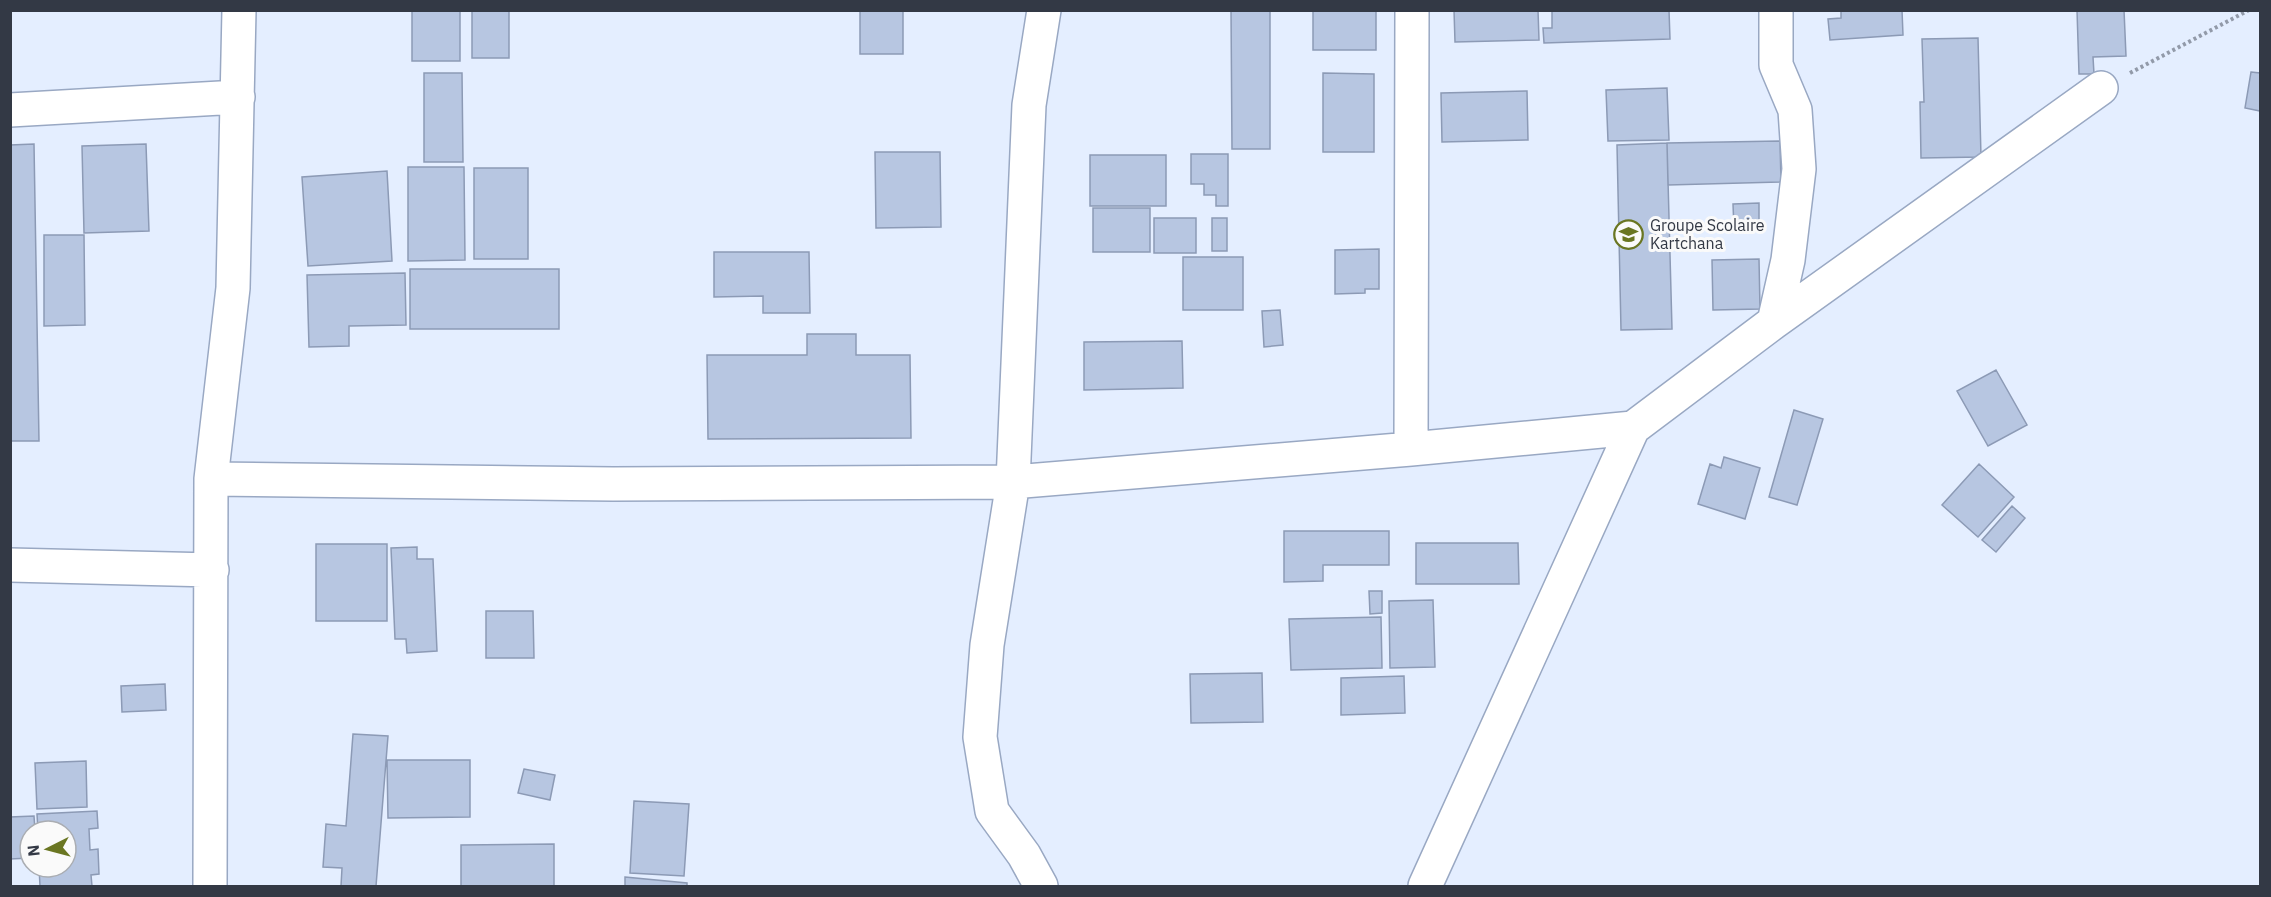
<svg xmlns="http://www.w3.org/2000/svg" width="2271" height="897" viewBox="0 0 2271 897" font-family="'IBM Plex Sans',sans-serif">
<rect width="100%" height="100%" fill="#e4eeff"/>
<path fill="#b7c6e1" stroke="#8c9ab5" stroke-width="1.5" d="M412 10H460V61H412Z
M472 10H509V58H472Z
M860 10H903V54H860Z
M1231 10H1270V149H1232Z
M1313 10H1376V50H1313Z
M1454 10H1538L1539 40 1455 42Z
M1552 10H1669L1670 39 1544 43 1543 28H1552Z
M1841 10H1902L1903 35 1830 40 1828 19 1841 18Z
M2077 10H2124L2126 56 2093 57 2094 74H2079Z
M1978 38 1981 157 1921 158 1920 102H1924L1922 39Z
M2251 72 2260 73V111L2245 108Z
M424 73H462L463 162H424Z
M1323 73 1374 74V152H1323Z
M1667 88 1669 140 1608 141 1606 90Z
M1527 91 1528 140 1442 142 1441 93Z
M1780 141 1781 182 1668 185 1667 143Z
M1667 143 1672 329 1621 330 1617 145Z
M34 144 39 441H10V145Z
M146 144 149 231 84 233 82 146Z
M875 152H940L941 227 876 228Z
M1191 154H1228V206H1216V195H1204V184H1191Z
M1090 155H1166V206H1090Z
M408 167H464L465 260 408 261Z
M474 168H528V259H474Z
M387 171 392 261 308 266 302 177Z
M1759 203V228L1734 229 1733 204Z
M1093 208H1150V252H1093Z
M1154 218H1196V253H1154Z
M1212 218H1227V251H1212Z
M44 235H84L85 325 44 326Z
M1379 249V289H1365V293L1335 294V250Z
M714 252H809L810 313H763V296L714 297Z
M1183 257H1243V310H1183Z
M1759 259 1760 309 1713 310 1712 260Z
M410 269H559V329H410Z
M405 273 406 325 349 326V346L309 347 307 275Z
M1280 310 1283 345 1264 347 1262 311Z
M807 334H856V355H910L911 438 708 439 707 355H807Z
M1182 341 1183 388 1084 390V342Z
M1996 370 2027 425 1988 446 1957 391Z
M1794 410 1823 419 1797 505 1769 497Z
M1724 457 1760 468 1745 519 1698 504 1710 464 1721 468Z
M1979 464 2014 497 1978 537 1942 505Z
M2012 506 2025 518 1996 552 1982 540Z
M1284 531H1389V565H1323V581L1284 582Z
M1416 543H1518L1519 584H1416Z
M316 544H387V621H316Z
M417 547V559H433L437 651 407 653 406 639H395L391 548Z
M1369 591H1382V613L1370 614Z
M1433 600 1435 667 1390 668 1389 601Z
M486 611H533L534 658H486Z
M1381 617 1382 668 1291 670 1289 619Z
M1262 673 1263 722 1191 723 1190 674Z
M1404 676 1405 713 1341 715V678Z
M165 684 166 710 122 712 121 686Z
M353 734 388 736 376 886H341L342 868 323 867 326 824 346 826Z
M387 760H470V817L388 818Z
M86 761 87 807 37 809 35 763Z
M524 769 555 775 550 800 518 793Z
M634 801 689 804 684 876 630 873Z
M97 811 98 828 89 829 90 850 98 849 99 874 91 875 92 886H40L39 867H66V831H38L37 814Z
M34 816 35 831H30V858L10 859V817Z
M554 844V886H461V845Z
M625 877 687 883V886H625Z"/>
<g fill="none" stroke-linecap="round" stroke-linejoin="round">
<defs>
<path id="street" d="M10 110 238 97
M1774 322 1788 260 1799 169 1795 110 1776 65V10
M1411 449 1412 10
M211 479 613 484 1013 482 1411 449 1633 428
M10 565 212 570
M210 886 211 479 233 288 239 10
M1041 886 1024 855 992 811 980 737 987 645 1013 482 1029 105 1044 10
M1425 886 1633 428 1774 322 2101 88"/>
</defs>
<use href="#street" stroke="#99a8c3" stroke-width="36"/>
<path stroke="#929aa9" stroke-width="4" stroke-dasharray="3 3" stroke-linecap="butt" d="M2130 73 2249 10"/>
<use href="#street" stroke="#fff" stroke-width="33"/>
</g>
<defs>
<symbol id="school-ring" viewBox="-11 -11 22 22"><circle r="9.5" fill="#fafafa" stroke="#6a7622" stroke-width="1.5"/><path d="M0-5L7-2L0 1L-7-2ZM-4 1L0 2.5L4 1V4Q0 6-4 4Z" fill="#6a7622"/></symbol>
</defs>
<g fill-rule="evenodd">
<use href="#school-ring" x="1612" y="218" width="33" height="33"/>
</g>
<g text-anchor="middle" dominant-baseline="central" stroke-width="6" stroke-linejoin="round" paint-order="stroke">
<g font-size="16" fill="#333945" stroke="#fafafa" text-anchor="start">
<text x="1650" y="225">Groupe Scolaire<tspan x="1650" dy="18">Kartchana</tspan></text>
</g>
</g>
<rect width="2271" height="897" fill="none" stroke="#333945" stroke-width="24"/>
<g transform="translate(48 849) rotate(264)"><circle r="28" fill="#fafafa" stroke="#aaadb2" stroke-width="1.5"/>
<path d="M0-4.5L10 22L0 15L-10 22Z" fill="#6a7622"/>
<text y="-9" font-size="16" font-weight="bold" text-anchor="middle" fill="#333945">N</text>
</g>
</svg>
